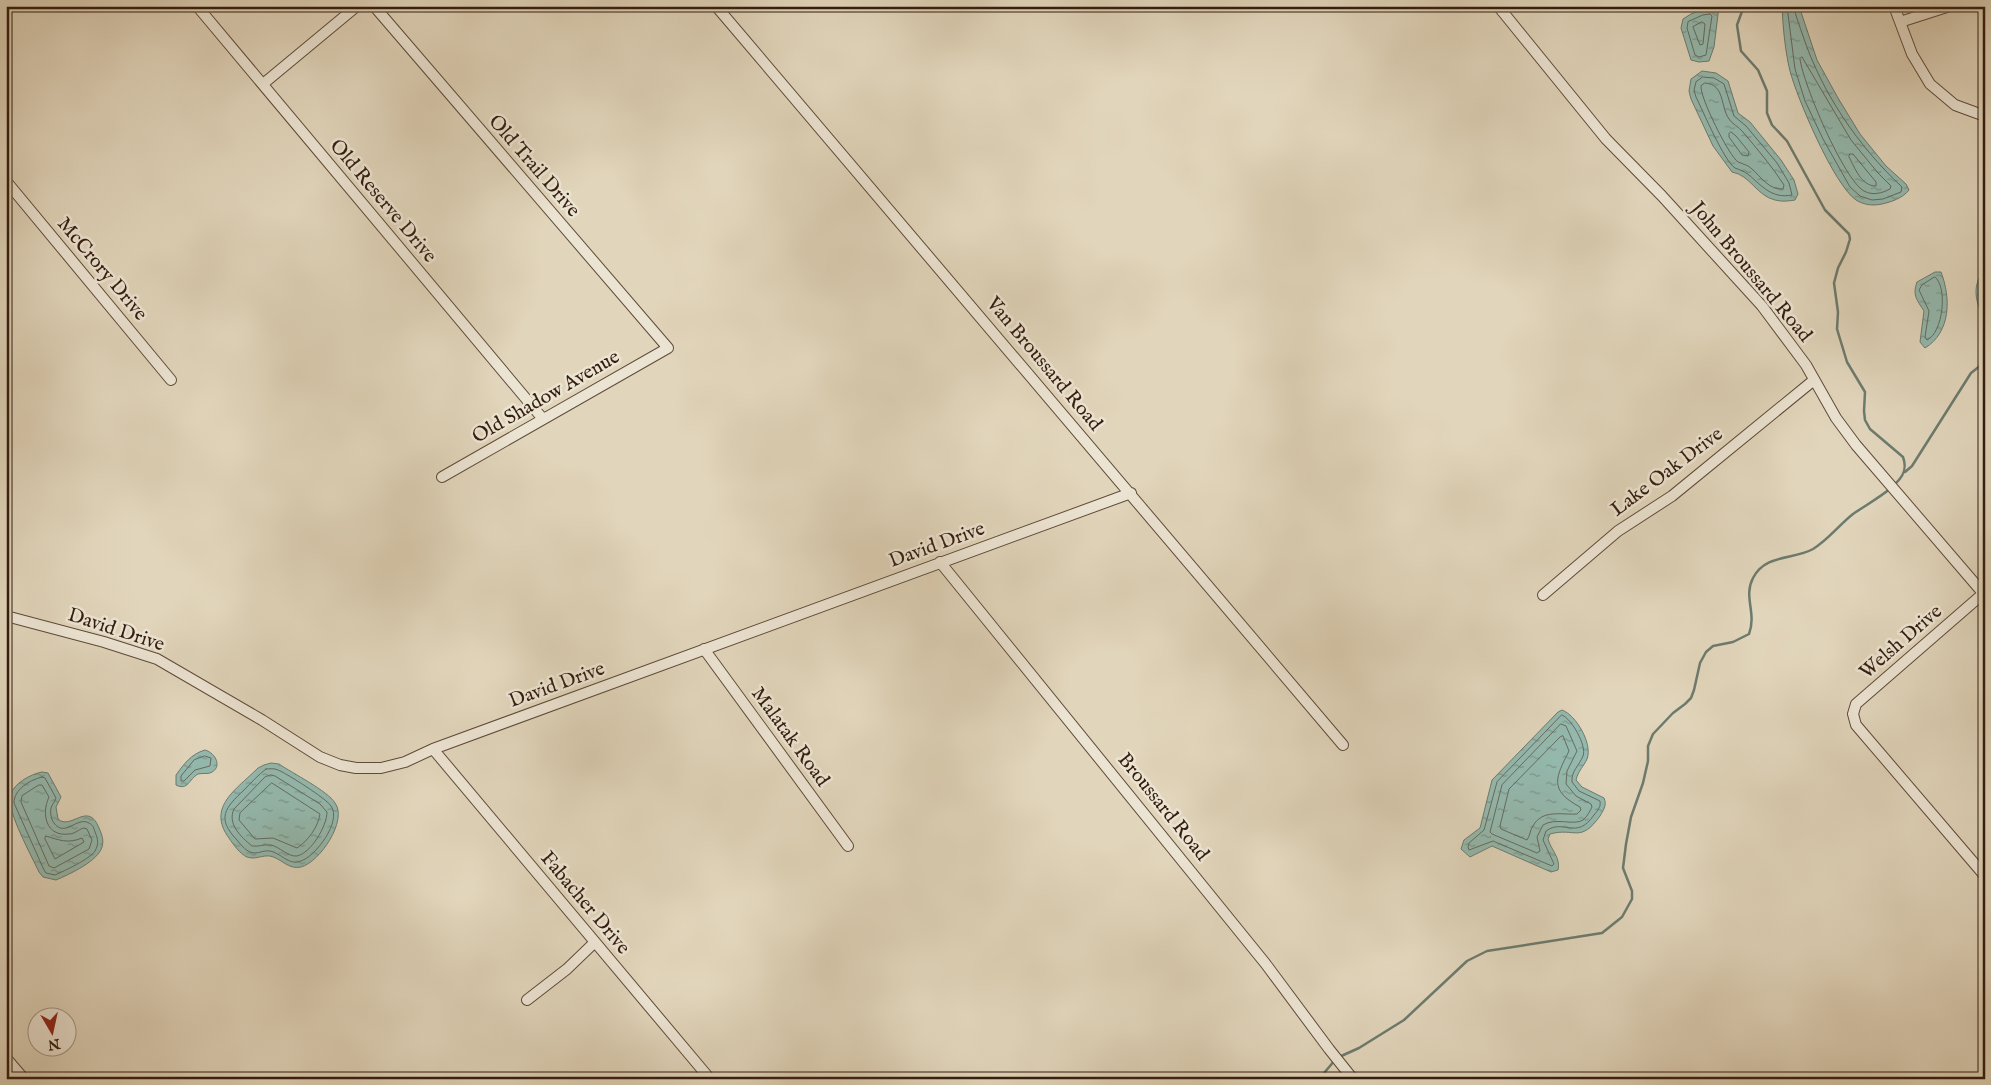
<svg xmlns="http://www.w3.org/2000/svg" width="1991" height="1085" viewBox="0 0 1991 1085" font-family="'IM FELL English',serif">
<defs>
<pattern id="water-ripples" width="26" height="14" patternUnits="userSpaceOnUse" patternTransform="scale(1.25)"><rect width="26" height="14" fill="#94b9ae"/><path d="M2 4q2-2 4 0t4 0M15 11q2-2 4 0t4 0" fill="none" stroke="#79968c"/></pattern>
</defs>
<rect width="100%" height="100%" fill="#e1d5bb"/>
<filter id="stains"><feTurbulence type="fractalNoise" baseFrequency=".004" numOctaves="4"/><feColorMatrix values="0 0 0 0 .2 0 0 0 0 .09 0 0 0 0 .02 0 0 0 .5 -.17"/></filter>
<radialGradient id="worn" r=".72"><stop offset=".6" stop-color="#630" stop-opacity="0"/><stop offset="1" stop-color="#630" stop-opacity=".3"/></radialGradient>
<path fill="url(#water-ripples)" stroke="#6d7b6e" d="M1713 6H1719L1714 47 1709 61 1699 62 1691 60 1681 28 1683 19 1691 14Z
M1782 6H1799L1817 60 1838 98 1860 134 1886 166 1906 184 1909 190C1903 198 1891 202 1882 204 1873 206 1864 205 1856 200 1834 185 1797 98 1790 71 1785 50 1783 28 1782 6Z
M1702 71 1716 73 1728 81 1738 113 1750 122 1781 160 1794 180 1798 194 1795 200C1789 201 1782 202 1775 200 1757 196 1750 175 1732 172L1713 146 1691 99 1689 91 1691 79Z
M1985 270V315H1982C1975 299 1972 284 1985 270Z
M1935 272H1941C1951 298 1951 332 1925 348L1920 342 1924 311C1917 300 1912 295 1917 282Z
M1562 710C1576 715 1593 744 1587 759 1584 766 1578 771 1576 780L1582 787 1604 798C1607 805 1604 809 1600 816 1580 844 1575 827 1550 834L1548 839C1551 850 1561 858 1558 870L1551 872 1492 846 1470 857 1461 849 1464 840 1480 828 1492 780 1558 712Z
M205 750C216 753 223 768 210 773 206 774 202 773 198 774 189 779 188 791 176 785V775C184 764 191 754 205 750Z
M271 763 279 764C292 773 328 791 335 803 348 820 320 862 301 867 288 870 281 858 270 856 262 855 255 860 247 857 240 854 233 844 229 838 206 807 237 789 258 768L264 765Z
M42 772 48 773 61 797 56 807 58 819C71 831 88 800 99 828 102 835 104 840 102 847 98 861 70 874 56 880L43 877 39 872C32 857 7 811 10 797 12 784 31 774 42 772Z"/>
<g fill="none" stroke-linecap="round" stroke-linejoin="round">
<path stroke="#646b5e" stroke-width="1" d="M1787 6 1795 69 1805 101 1823 139 1850 187 1860 196 1872 200 1883 199 1901 192 1902 187C1858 146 1822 93 1803 36 1800 26 1795 16 1794 6
M1703 15 1710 14 1712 16 1706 55 1699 57 1695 55 1687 28 1688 22Z
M1702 22 1705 24 1703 44 1700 45 1693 27Z
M1802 57 1851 140 1878 173 1891 186 1890 189C1882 193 1873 196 1864 191 1844 180 1803 84 1800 59Z
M1703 77 1714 78 1724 84 1734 116 1746 126 1777 163 1789 183 1792 195C1772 199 1762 186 1749 175 1744 171 1740 170 1735 168 1724 161 1703 111 1696 97L1694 90 1696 82Z
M1705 83C1725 84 1720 106 1729 119 1732 124 1739 127 1743 132 1757 149 1772 166 1784 185L1783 189C1769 190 1761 177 1752 169 1748 165 1743 164 1738 162 1729 156 1699 96 1701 86Z
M1731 132 1736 136 1749 152 1748 156 1742 155 1729 137V134Z
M1850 154H1853L1876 182V186C1861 186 1855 168 1849 157Z
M1935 277C1948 287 1943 333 1927 340L1925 337 1929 311 1919 290 1922 285Z
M1562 715C1572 719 1587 746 1583 756 1579 766 1571 771 1572 782L1579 791 1600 801C1601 807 1598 810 1594 815 1576 841 1564 818 1546 831L1543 840 1554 864 1552 866 1493 841 1469 850 1468 847 1469 843 1484 830 1497 782Z
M1561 724 1566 726 1577 751 1567 771 1566 784 1576 796 1591 804 1592 807C1590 811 1587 817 1583 820 1574 826 1556 817 1543 825L1537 837 1540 851 1537 853 1492 834 1490 832 1502 785Z
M1563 736 1569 751C1556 777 1548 790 1580 807L1581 810 1577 814C1562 815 1542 809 1533 826 1530 830 1530 836 1527 840L1501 829 1500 826 1509 789 1560 737Z
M205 756 211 758 210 766 195 770 184 781H181V776L194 760Z
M266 769C270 769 274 768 278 770 286 773 327 799 331 806 342 821 316 856 301 861 289 866 281 853 270 851 264 850 260 853 255 853 247 853 241 845 237 840 216 818 225 808 244 790 251 783 258 775 266 769Z
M271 775 275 776 320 804 327 812C327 826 311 853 297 856 288 857 280 847 271 845 265 844 258 847 252 846 241 837 227 824 234 809L265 777Z
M42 777 45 778 56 798C55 802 52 804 51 808 50 813 51 819 54 823 65 838 77 816 89 823 93 825 94 828 95 832 98 839 99 844 95 851 90 859 64 871 55 875L46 873 44 870 14 803C14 789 30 780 42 777Z
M272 783 320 814C318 827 308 841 297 848L273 838 255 839 239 820 240 813Z
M39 785H42L49 797C41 814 46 837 69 834 75 834 79 829 84 828L87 829 92 840 89 849 54 868 49 866 21 802 22 796Z
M46 836C59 840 68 844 82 838L84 842 55 859 45 839Z"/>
<path stroke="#6d7b6e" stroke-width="2.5" d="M1744 6 1737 25 1741 51 1758 70 1767 91V113L1772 125 1787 141 1825 210 1849 234 1850 239 1846 252 1838 268 1834 283 1838 312 1837 329 1847 362 1865 392 1864 411 1865 420 1870 429 1903 457C1907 468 1904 476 1895 484
M1905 472 1912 466 1971 373 1985 362
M1339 1057 1359 1048 1404 1020 1467 961 1487 951 1602 933 1622 917 1632 899V891L1623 868 1626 844 1631 817 1643 783 1648 761V746L1653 734 1673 713 1685 704 1691 698 1694 690 1700 663 1706 652 1713 646 1733 642 1749 634C1757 613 1743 597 1753 578 1765 554 1793 560 1813 549 1828 540 1839 525 1853 514 1866 505 1879 498 1891 488
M1319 1079 1335 1060"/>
<defs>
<path id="minor" d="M197 6 543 419
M374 6 668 348 442 477
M716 6 1343 745
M1498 6 1606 139 1662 196 1762 306 1806 365 1836 418 1856 445 1983 593
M1894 6 1912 54 1930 84 1955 105 1985 116
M1900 22 1950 6
M263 84 357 6
M6 181 171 380
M940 562 1265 963 1329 1049 1353 1079
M1985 592 1856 704 1853 714 1856 725 1985 876
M1543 595 1618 531 1672 496 1814 380
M6 616 104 642 157 659 262 720 320 757 340 765 356 768H381L405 762 433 749 1131 493
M704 649 848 846
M433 749 710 1079
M527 1000 567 969 595 942
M6 1058 24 1079"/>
</defs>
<use href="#minor" stroke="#5e4b39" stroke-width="12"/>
<use href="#minor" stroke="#ece4d3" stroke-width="10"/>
</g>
<g text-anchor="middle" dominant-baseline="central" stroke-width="5" stroke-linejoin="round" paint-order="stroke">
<g font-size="20" fill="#331d0e" stroke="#ece4d3">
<text transform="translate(534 166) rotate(49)">Old Trail Drive</text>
<text transform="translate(383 201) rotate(50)">Old Reserve Drive</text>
<text transform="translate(102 269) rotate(50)">McCrory Drive</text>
<text transform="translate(1751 272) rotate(50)">John Broussard Road</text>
<text transform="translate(1044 364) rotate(50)">Van Broussard Road</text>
<text transform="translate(546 397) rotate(-30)">Old Shadow Avenue</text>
<text transform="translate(1667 472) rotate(-37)">Lake Oak Drive</text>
<text transform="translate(937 545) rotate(-20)">David Drive</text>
<text transform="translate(116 630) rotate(18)">David Drive</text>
<text transform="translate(1901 642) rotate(-41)">Welsh Drive</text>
<text transform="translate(557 685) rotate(-20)">David Drive</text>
<text transform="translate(790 737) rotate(54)">Malatak Road</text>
<text transform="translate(1163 807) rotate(51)">Broussard Road</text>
<text transform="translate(585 903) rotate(50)">Fabacher Drive</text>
</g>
</g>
<rect width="1991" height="1085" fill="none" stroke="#e1d5bb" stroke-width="25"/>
<rect x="8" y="8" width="1976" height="1070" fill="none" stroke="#331d0e" stroke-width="2.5"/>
<rect x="12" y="12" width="1966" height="1060" fill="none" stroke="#331d0e"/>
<g transform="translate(52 1032) rotate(171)"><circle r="24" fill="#ece4d3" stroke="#a29484"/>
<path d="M0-4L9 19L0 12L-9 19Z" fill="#8f2418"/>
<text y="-8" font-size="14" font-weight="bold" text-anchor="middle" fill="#331d0e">N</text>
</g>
<rect width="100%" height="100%" filter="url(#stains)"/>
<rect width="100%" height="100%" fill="url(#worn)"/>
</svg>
